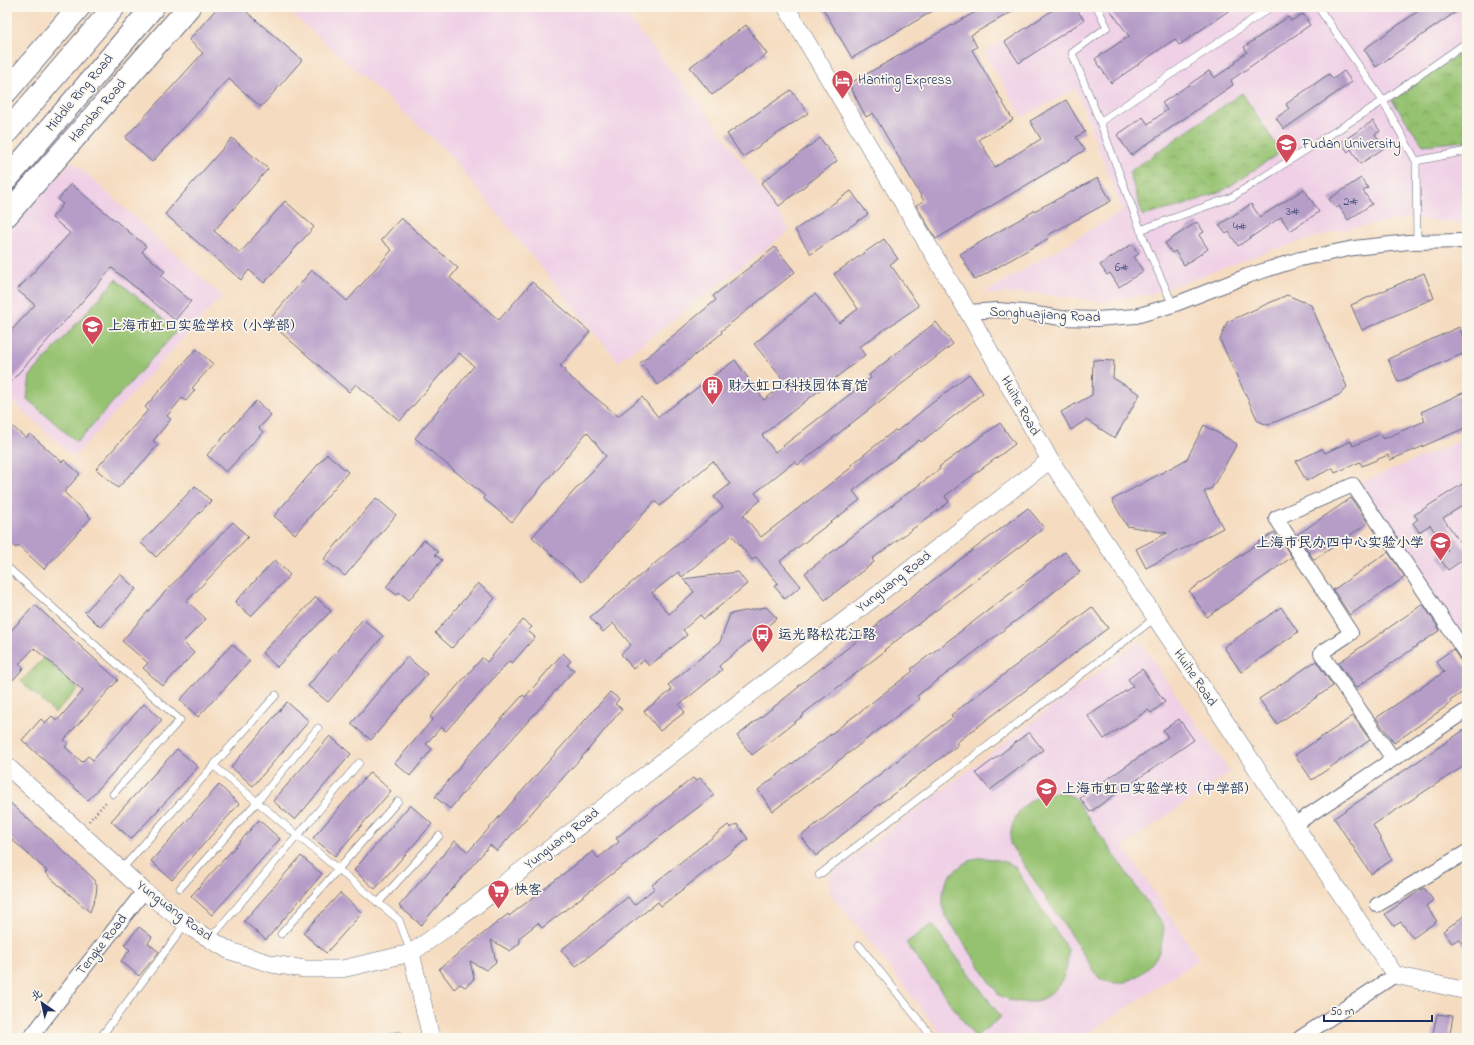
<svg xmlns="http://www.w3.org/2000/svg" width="1474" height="1045" viewBox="0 0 1474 1045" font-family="'Indie Flower','LXGW WenKai TC',sans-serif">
<defs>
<pattern id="park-crowns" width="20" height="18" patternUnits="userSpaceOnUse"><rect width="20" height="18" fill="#95c270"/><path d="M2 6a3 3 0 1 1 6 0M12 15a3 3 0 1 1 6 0" fill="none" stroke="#799e5f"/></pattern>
</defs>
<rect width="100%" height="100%" fill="#fbf7ec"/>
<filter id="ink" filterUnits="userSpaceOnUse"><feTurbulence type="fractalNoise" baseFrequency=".025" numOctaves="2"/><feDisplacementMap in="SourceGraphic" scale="8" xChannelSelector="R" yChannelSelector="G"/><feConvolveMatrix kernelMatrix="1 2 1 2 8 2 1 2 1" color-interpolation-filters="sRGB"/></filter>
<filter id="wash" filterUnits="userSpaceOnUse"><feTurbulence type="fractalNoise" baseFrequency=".012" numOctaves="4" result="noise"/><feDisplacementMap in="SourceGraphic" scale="16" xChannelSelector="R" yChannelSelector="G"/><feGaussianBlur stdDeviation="0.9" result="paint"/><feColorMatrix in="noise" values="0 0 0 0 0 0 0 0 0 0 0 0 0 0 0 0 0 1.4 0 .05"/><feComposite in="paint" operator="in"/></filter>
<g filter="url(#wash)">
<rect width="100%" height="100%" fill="#f5dcc0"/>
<path fill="#efd0e6" d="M284 7H619L710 117 790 230 618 362 444 148Z
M1056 7H1467V224L1407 218 1341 230 1265 252 1194 279 1150 294 1104 302 1036 293 983 294 1122 211 1076 89 1022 117 984 52Z
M72 161 222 296 74 457 7 396V232Z
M1467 438V644L1360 483Z
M1139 641 1230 772 1123 846 1199 959 1081 1038H944L863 933 829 892 831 884 829 876Z"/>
<path fill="#95c270" stroke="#587867" d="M116 279 177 331 77 442 27 399 30 376Z
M44 658 78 689 55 713 21 681Z
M1060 792 1074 797 1164 927C1163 935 1162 942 1160 949 1155 964 1134 984 1116 983 1110 983 1104 980 1099 978L1010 844C1010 812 1028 795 1060 792Z
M978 858C992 858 1002 860 1014 866L1068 950C1070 991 1036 1015 999 995L945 915C937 886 950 867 978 858Z
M932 924 1001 1017 975 1037 906 943Z"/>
<path fill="url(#park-crowns)" stroke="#587867" d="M1467 48V141L1423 145 1392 100Z
M1242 93 1281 152 1224 190 1185 205 1143 216 1129 172Z"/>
<g id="blocks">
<path fill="#b69dc8" d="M218 7H241L302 60 261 107 229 79 152 162 125 138 203 53 189 40Z
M822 7H940L852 58Z
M984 7H1020L971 35 977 47 972 50 1013 120 979 139 995 167 1041 139 1030 121 1066 100 1085 132 1076 137 1085 150 936 239 916 205 924 201 873 113 866 117 849 84Z
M1057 7H1075L1084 20 1019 63 1005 42Z
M1108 7H1234L1179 45 1175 39 1111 83 1095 59 1129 36Z
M1424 7H1463L1376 67 1364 49Z
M1303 14 1310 25 1231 80 1233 85 1131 155 1117 135 1143 117 1148 124 1167 110 1162 103 1209 71 1214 78 1236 63 1235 61 1247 52 1244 47 1288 17 1291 21Z
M746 25 767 54 712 95 690 67Z
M1344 71 1352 82 1284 129 1276 118 1289 109 1286 104 1329 74 1333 79Z
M791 90 808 113 743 157 727 134Z
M1373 121 1380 131 1375 134 1384 148 1360 164 1351 149 1348 152 1341 142Z
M232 138 268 169 214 231 240 253 285 201 314 227 264 283 249 270 241 280 165 214Z
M820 138 837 161 779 206 761 183Z
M1098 178 1111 201 1048 235 1049 238 975 280 960 254 1034 211Z
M1361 178 1368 188 1363 191 1372 204 1348 220 1339 206 1336 208 1329 199Z
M71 184 146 246 142 252 165 271 161 276 191 301 175 320 112 268 7 386V335L35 305 17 290 70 233 52 218 63 204 58 200Z
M1304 189 1319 212 1290 231 1281 217 1238 246 1229 232 1226 234 1219 225 1251 204 1260 217Z
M851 191 868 214 811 254 795 230Z
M401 218 458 268 450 278 499 320 532 282 590 332 560 366 566 370 564 372 618 416 642 397 658 417 735 360 764 400 786 383 754 344 815 294 839 323 858 309 834 274 884 239 898 259 890 264 919 306 859 347 865 355 762 435 775 452 871 378 869 375 936 322 953 344 798 465 795 461 755 493 761 500 743 515 761 537 852 467 851 465 895 430 897 431 969 374 983 393 921 442 919 440 853 491 860 500 780 561 801 586 785 599 774 586 778 583 756 557 752 560 732 535 682 577 678 572 652 593 669 614 694 592 683 579 738 572 747 584 704 619 700 615 683 630 687 635 649 666 644 660 633 669 621 654 631 645 613 623 603 632 590 617 723 507 714 497 730 484 713 461 660 506 655 501 582 582 532 537 606 456 587 432 512 522 483 498 485 496 415 438 474 366 459 353 400 421 356 384 349 392 268 321 312 270 347 301 392 250 381 240Z
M1197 222 1204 232 1199 235 1208 249 1184 265 1175 251 1172 253 1165 243Z
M1132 244 1139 254 1134 257 1143 271 1119 287 1110 273 1107 275 1100 265Z
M775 247 795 272 721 331 722 333 658 385 640 363 716 300 713 296Z
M1424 273 1434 298 1362 330 1351 305Z
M1287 295 1311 305 1347 387 1339 395 1268 425 1258 421 1220 340 1227 322Z
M1459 327 1467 345V352L1398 382 1388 359Z
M196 349 213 364 192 388 195 390 186 401 182 398 167 416 171 419 153 441 158 445 133 473 132 472 118 488 96 469 148 410 145 407Z
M1093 360 1114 361 1113 378 1140 394 1115 438 1086 420 1071 430 1061 412 1092 395Z
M1467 391V427L1419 448 1390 460 1388 455 1362 466 1360 462 1335 473 1333 468 1306 481 1296 461 1322 449 1325 453 1351 441 1353 446 1380 434 1383 439 1425 421 1421 412Z
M256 401 271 415 259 428 263 432 226 472 207 455Z
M7 422 26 438 30 434 62 462 64 460 80 474 64 492 91 518 44 569 18 545 16 548 7 540Z
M1000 423 1015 444 945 496 949 502 872 559 874 562 825 600 805 573 863 528V527L940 469 939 467Z
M1204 425 1237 444 1212 488 1204 492 1223 528 1146 568 1136 549 1167 533 1127 526 1112 500 1187 459Z
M327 454 348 472 295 534 274 516Z
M1467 481V503L1443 518 1467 552V557L1448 570 1438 556 1448 550 1430 525 1419 532 1413 523 1418 519 1414 515Z
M195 486 211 501 156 557 141 543Z
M376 498 396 515 345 576 324 559Z
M1351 498 1368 523 1314 560 1297 535Z
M1028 508 1044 528 884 650 885 651 803 714 804 715 752 755 737 736 799 687 798 686 878 625 877 623Z
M233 522 248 537 187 601 206 619 183 642 194 653 163 686 143 668 148 663 122 641 164 593Z
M1274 532 1292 557 1207 617 1189 591Z
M424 540 438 552 435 555 442 560 409 600 399 592 397 595 386 587Z
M1065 552 1080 572 917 696 919 699 773 811 758 790 913 671 911 669Z
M1388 552 1405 577 1350 615 1333 590Z
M275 560 290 575 251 616 235 602Z
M120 574 136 589 100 627 85 612Z
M478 583 495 598 452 648 435 633Z
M316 597 331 611 277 667 262 653Z
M1423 604 1440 630 1356 688 1338 663Z
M35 605 118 680 64 740 68 743 65 747 82 762 88 756 93 760 144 704 162 720 88 800 22 740 41 719 45 723 52 716 57 721 83 691 34 648 19 664 24 668 7 686V635Z
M766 607 777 618 719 666 722 670 679 705 685 712 660 731 644 711 672 690 668 685 720 642 730 614Z
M1092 607 1108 628 956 743 958 745 876 807 816 856 801 836 953 717 951 715Z
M1281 607 1298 632 1241 672 1224 647Z
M363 619 383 636 328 702 308 686Z
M523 620 532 627 528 631 535 637 512 663 509 661 446 731 441 727 426 744 432 749 410 776 395 763 433 719 430 717 482 658 487 662Z
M232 644 250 661 198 717 180 700Z
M1453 649 1460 660 1467 667V689L1450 701 1451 703 1394 743 1376 718 1444 672 1436 661Z
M563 653 571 661 567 665 574 670 486 768 485 767 450 809 435 797 470 754 523 695 525 697Z
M407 657 427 674 371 740 351 724Z
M1316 661 1333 686 1277 724 1259 699Z
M1142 669 1165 702 1151 713 1148 710 1104 739 1088 716 1133 686 1128 679Z
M610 692 619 699 615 704 622 709 588 750 497 851 490 845 421 925 399 906 455 841 468 852Z
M287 702 309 721 253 786 231 767Z
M1353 716 1370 740 1312 780 1295 755Z
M1179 719 1194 740 1090 812 1080 798 1168 737 1163 730Z
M1467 728V764L1373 825 1392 860 1371 874 1334 818Z
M1029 732 1043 750 990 790 976 773Z
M330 736 351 754 295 820 273 801Z
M177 749 198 767 131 839 111 821Z
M370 772 391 791 335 856 313 838Z
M693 778 696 781 700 778 714 795 542 928 538 923 519 938 520 943 510 951 491 940 496 962 486 970 470 961 474 979 465 987 460 984 454 989 439 969 508 914 509 916 593 851 598 858 619 842 616 838Z
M219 785 239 804 172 880 151 861Z
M7 800 92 877 97 886 96 895 90 912 45 873 47 871 7 835Z
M410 805 432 824 375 889 354 870Z
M259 820 280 839 212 915 191 896Z
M737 824 748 839 661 906 658 902 575 967 561 950 628 897 634 905 655 888 652 885 728 825 731 828Z
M301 856 322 874 266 940 244 921Z
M1424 888 1433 900 1426 906 1437 921 1413 938 1401 922 1394 926 1385 914Z
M340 893 362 913 326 953 303 933Z
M1467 914V950L1459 939 1452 943 1443 931Z
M139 927 152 937 148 943 159 952 139 976 121 961 130 950 124 945Z
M1437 1014 1453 1016 1449 1038H1432Z"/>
</g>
</g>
<g filter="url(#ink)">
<use href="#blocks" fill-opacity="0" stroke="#676c80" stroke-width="1"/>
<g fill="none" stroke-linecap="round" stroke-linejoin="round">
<defs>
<path id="service" d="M1097 7 1107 27 1072 53 1100 122 1147 247 1173 305
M1318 7 1383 101 1416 161 1417 242
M1100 122 1271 7
M1416 161 1467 151
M1140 230 1232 197 1383 101 1467 42
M7 567 180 720 113 794
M214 766 399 920 411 953
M121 870 276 695
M819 875 1155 618
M180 888 257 802 318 728
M378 903 439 836
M281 934 398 801
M210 939 359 763
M859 945 933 1038
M100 1038 174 940 185 923
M385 1038 399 1035 400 1038"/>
<path id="minor" d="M968 312 997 310 1023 312 1061 318 1097 319 1136 316 1173 305 1247 276 1300 259 1354 248 1409 242 1467 241
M1393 759 1321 653 1351 633 1276 518 1353 485 1467 655
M1294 825 1467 710
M1377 905 1467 852
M30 1038 144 891
M1300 1038 1395 975"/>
<path id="tertiary" d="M786 7 968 312 1050 460 1395 975 1467 991
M7 766 144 891 193 929 230 951 272 964 305 969H342L411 953 448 927 780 671 1050 460
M411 953 431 1038"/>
<path id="primary" d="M7 91 79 7
M7 215 189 7"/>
<path id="trunk" d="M7 132 114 7
M7 179 153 7"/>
</defs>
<use href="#service" stroke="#676c80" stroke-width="8"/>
<use href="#minor" stroke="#676c80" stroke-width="16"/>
<use href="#tertiary" stroke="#676c80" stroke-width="18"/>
<use href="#primary" stroke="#676c80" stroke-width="24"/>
<use href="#trunk" stroke="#676c80" stroke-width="24"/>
<path stroke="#676c80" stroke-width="2.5" stroke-dasharray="1 3" stroke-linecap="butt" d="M89 821 107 801"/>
<use href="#service" stroke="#fff" stroke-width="7"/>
<use href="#minor" stroke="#fff" stroke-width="14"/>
<use href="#tertiary" stroke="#fff" stroke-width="17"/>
<use href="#primary" stroke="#fff" stroke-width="22"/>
<use href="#trunk" stroke="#fff" stroke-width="22"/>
</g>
</g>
<defs>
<symbol id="hotel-pin" viewBox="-11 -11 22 30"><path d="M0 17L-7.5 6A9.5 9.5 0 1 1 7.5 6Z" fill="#d1495b" stroke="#fbf7ec"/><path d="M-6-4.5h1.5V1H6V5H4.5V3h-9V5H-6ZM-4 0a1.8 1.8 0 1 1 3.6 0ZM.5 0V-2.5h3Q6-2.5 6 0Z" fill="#fff"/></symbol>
<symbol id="university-pin" viewBox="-11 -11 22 30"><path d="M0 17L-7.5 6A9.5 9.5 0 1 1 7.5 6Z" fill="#d1495b" stroke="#fbf7ec"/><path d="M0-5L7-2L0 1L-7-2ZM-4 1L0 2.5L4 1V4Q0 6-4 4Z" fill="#fff"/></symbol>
<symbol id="school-pin" viewBox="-11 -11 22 30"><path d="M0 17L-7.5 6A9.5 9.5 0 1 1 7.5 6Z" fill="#d1495b" stroke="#fbf7ec"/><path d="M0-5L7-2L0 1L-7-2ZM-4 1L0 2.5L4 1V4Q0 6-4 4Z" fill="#fff"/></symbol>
<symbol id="building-pin" viewBox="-11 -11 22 30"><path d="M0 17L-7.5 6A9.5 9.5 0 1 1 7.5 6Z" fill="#d1495b" stroke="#fbf7ec"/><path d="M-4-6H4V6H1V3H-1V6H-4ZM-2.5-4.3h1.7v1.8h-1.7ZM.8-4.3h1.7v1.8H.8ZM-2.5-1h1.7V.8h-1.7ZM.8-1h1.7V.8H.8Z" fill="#fff"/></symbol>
<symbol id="bus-pin" viewBox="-11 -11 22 30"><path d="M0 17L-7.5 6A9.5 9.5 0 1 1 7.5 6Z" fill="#d1495b" stroke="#fbf7ec"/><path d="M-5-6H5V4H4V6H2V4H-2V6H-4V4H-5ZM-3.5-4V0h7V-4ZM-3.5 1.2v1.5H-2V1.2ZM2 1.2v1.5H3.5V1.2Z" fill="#fff"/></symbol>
<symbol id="supermarket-pin" viewBox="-11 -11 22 30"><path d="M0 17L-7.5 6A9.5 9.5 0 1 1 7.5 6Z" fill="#d1495b" stroke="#fbf7ec"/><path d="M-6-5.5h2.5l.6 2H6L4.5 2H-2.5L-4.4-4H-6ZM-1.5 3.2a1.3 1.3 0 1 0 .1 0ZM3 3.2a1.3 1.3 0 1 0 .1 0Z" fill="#fff"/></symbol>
</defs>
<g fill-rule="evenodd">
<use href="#hotel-pin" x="830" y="68" width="25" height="34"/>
<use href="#university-pin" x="1274" y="132" width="25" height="34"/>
<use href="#school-pin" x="80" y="314" width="25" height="34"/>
<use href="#building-pin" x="700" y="374" width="25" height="34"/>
<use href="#school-pin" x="1428" y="530" width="25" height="34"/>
<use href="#bus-pin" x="750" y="622" width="25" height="34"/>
<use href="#school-pin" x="1034" y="776" width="25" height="34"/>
<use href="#supermarket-pin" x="486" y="878" width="25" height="34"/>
</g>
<g text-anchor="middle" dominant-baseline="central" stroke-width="3.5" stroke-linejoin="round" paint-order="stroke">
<g font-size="12" fill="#424a78">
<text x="1351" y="202">2#</text>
<text x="1293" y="212">3#</text>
<text x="1240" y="227">4#</text>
<text x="1122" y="268">6#</text>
</g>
<g font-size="14" fill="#1b2f5e" stroke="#fbf7ec" text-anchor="start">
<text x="858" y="80">Hanting Express</text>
<text x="1302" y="144">Fudan University</text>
<text x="108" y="326">上海市虹口实验学校（小学部）</text>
<text x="728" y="386">财大虹口科技园体育馆</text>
<text x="1424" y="543" text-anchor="end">上海市民办四中心实验小学</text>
<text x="778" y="635">运光路松花江路</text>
<text x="1062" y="789">上海市虹口实验学校（中学部）</text>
<text x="514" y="890">快客</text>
</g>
<g font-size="14" fill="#1b2f5e" stroke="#fbf7ec">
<text transform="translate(80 93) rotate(-50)">Middle Ring Road</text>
<text transform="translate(98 111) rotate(-49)">Handan Road</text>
<text transform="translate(1045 315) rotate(3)">Songhuajiang Road</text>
<text transform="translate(1020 406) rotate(61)">Huihe Road</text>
<text transform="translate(894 582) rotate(-38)">Yunguang Road</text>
<text transform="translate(1195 678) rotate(56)">Huihe Road</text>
<text transform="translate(562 839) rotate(-38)">Yunguang Road</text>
<text transform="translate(174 911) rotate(37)">Yunguang Road</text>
<text transform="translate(102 945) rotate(-52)">Tengke Road</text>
</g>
</g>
<rect width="1474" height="1045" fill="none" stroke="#fbf7ec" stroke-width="24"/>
<g transform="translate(42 1003) rotate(326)" stroke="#fbf7ec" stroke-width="3" paint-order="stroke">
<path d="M0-3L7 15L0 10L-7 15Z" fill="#1b2f5e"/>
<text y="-6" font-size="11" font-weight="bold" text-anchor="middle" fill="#1b2f5e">北</text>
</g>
<path d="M1324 1015v6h108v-6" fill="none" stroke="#1b2f5e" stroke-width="2"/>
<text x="1330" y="1015" font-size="12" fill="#1b2f5e" stroke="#fbf7ec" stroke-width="3" paint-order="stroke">50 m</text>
</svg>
